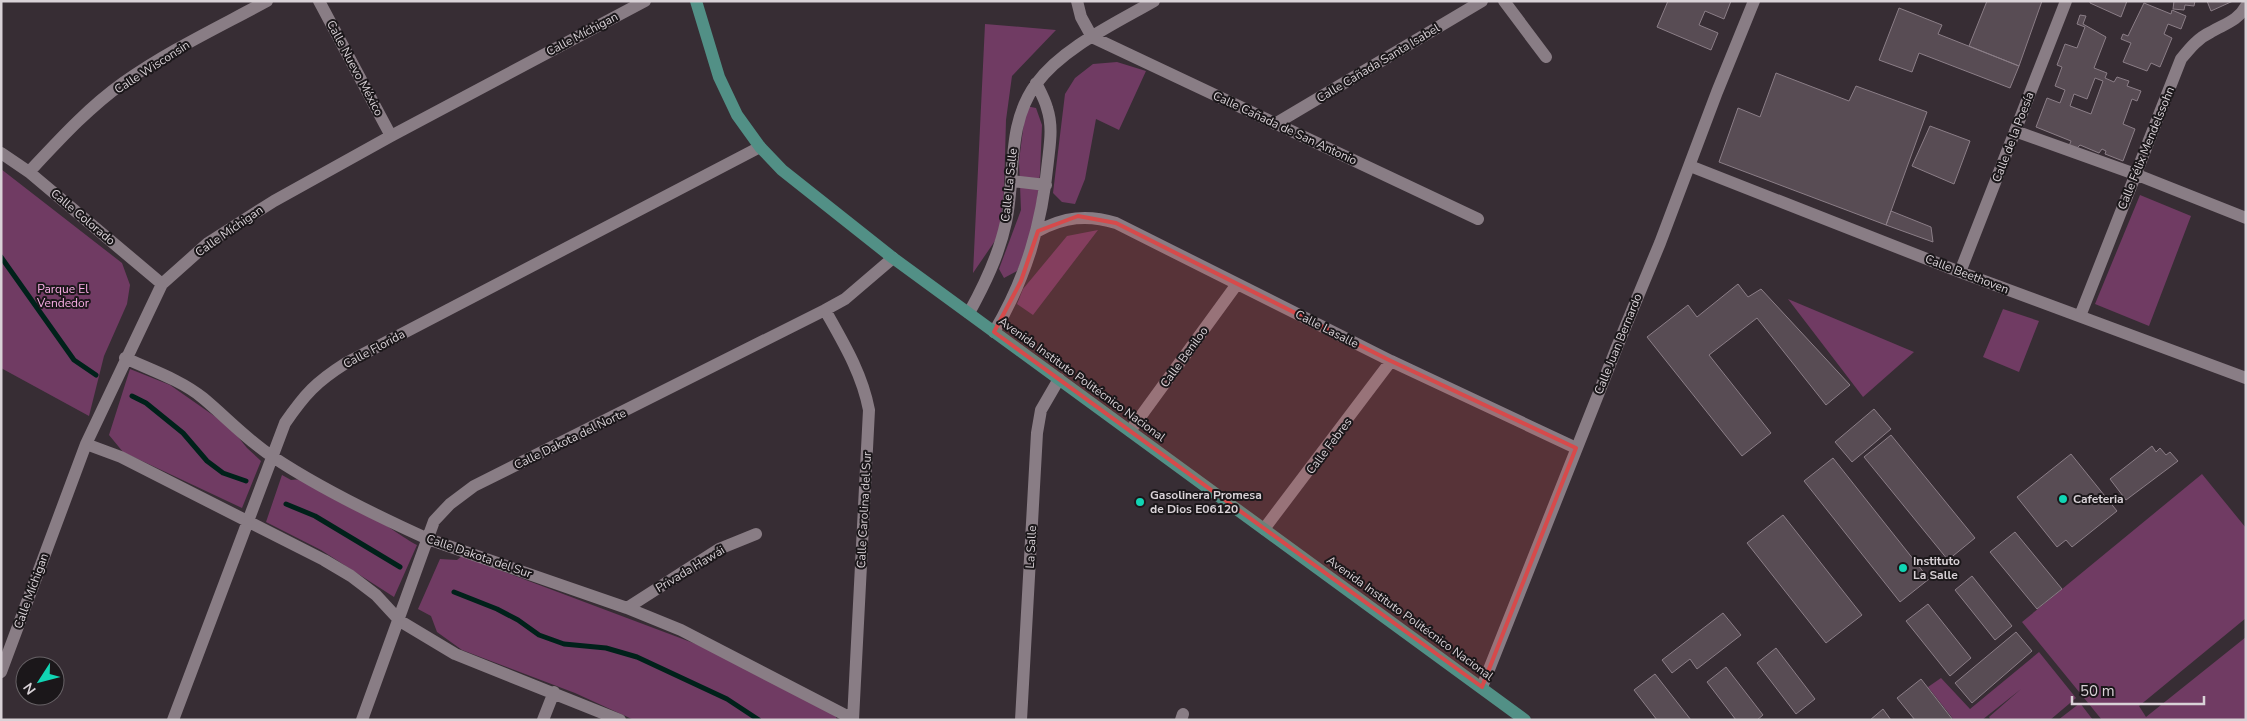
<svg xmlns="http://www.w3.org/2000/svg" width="2247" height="721" viewBox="0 0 2247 721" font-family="'Nunito Sans',sans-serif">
<rect width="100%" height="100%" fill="#372d34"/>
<path fill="#703b63" d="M985 24 1056 30 1012 76 1006 120 1004 191 999 235 973 273Z
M1117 62 1146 71 1119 130 1096 119 1085 179 1075 204 1062 202 1053 193 1065 94 1075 78 1093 64Z
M1026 106 1036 108 1042 125 1040 173 1033 237 1017 271 1004 278 999 269 1021 210 1019 161Z
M1 169 122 263 130 285 127 304 104 356 89 416 1 368Z
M2140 195 2191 216 2149 326 2095 304Z
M1098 230 1033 315 1017 304 1023 289 1067 236Z
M1788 299 1914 352 1863 397Z
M2003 309 2039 321 2019 372 1983 357Z
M130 369 170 385 230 427 247 448 261 461 242 508 123 452 109 435Z
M2202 474 2246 528V618L2139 706 2146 717 2246 637V720H2102L2022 622Z
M282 475 291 480C320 473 390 531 417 545L394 597 321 550 266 522Z
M462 556 720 653 834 712 837 720H634L575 693 462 650 437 632 431 616 418 609 440 559 457 560Z
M2039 652 2076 698 2050 720H1991L1989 717 2021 689 1982 720H1954L1928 687 1941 678 1970 709Z
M2080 703 2093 720H2058Z"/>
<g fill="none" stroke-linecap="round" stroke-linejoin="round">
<path stroke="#00211a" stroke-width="5" d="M1 257 74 360 96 375
M132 396 146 403 183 433 207 461 223 473 246 481
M286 504 315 516 400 567
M454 592 497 609 518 620 539 635 564 644 606 648 637 657 727 699 759 720"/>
</g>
<path fill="#584c54" stroke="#8b7e87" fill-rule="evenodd" d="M1668 1H1731L1724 19 1705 11 1699 25 1718 33 1711 50 1657 27Z
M1987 1H2042L2019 66 1969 46Z
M2090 1H2127L2121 17 2090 3Z
M2174 1H2195L2194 6 2185 5 2184 10 2173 9Z
M2207 1H2233L2211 11Z
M2144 3 2171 14 2172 10 2186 16 2181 29 2168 24 2164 34 2172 38 2160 67 2151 63 2147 71 2123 62 2131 43 2121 39 2123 34 2128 36Z
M1899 8 1942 25 1938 34 2019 66 2010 88 1919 53 1912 72 1879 60Z
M2080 15 2086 16 2083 24 2106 37 2094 68 2107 73 2105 78 2114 82 2117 77 2129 81 2127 86 2141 91 2137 101 2132 99 2123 124 2135 129 2123 161 2105 154 2106 151 2102 149 2099 153 2080 145 2076 149 2069 146 2071 141 2036 127 2047 98 2060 103 2065 90 2055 86 2062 67 2057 65 2065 44 2077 48 2085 27 2077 24ZM2095 78 2103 81 2091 114 2070 106 2074 94 2087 99Z
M1776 73 1849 101 1856 86 1927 112 1886 225 1719 162 1738 108 1760 117Z
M1930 126 1970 141 1954 184 1912 166Z
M1891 211 1931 227 1933 242 1886 225Z
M1738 284 1748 297 1761 289 1850 385 1826 405 1757 318 1709 355 1771 433 1742 456 1647 337 1688 305 1697 317Z
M1874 409 1891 429 1852 462 1835 442Z
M1891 435 1975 538 1948 560 1864 457Z
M2152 446 2156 452 2160 448 2166 455 2170 452 2178 461 2126 500 2110 479Z
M2071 454 2117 511 2072 547 2066 540 2057 547 2017 497Z
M1833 458 1929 579 1900 602 1804 481Z
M1783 515 1862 615 1826 643 1747 543Z
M2015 532 2062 589 2037 609 1990 552Z
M1972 576 2012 626 1995 640 1955 590Z
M1928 604 1971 658 1950 676 1906 621Z
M1723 613 1741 635 1697 669 1690 659 1672 673 1662 660Z
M2016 632 2032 651 1972 703 1955 683Z
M1776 648 1815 699 1796 714 1757 663Z
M1726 667 1763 715 1757 720H1736L1707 682Z
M1655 674 1691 720H1657L1634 690Z
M1921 679 1953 720H1915L1897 698Z
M1883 709 1891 720H1870Z"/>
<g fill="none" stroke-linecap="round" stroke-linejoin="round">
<path stroke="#897d85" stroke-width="12" d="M319 1 391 136
M1077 1 1081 17 1092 37
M1504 1 1546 57
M1092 37 1478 219
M1275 124 1482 1
M2015 131 2135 174 2246 218
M1 153 29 172 162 284
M1690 166 1960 272 2246 378
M29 172C59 140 88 108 123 83 168 51 219 27 267 1
M1011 181 1046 185
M1038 231C1064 217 1087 214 1116 223L1391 361 1576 448
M1960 272 2066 1
M825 310C843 342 862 373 869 410L853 720
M969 313C985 284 999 255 1006 222 1016 175 1006 125 1036 84 1062 48 1116 23 1154 1
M2080 316 2181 59C2190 48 2198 38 2211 32 2224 24 2238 21 2246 6
M994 332C1026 278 1042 224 1048 161 1050 143 1053 126 1047 108 1045 100 1040 91 1036 83
M125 358C151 370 181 380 203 398 227 418 247 440 273 457 321 489 375 515 428 539L627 608 681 630 853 719
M1130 431 1237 284
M86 444 121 457 324 560 351 576 376 595 400 621 455 654 620 720
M1264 529 1391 361
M627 608 719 549 756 534
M1 672 86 444 162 284 208 243 274 201 391 136 645 1
M173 720 285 423C305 394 316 382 346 363L760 147
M362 720 434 521 450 504 474 486 825 310 845 299 893 258
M543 720 554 692
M1021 720 1037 433 1041 410 1059 379
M1181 720 1183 714"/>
<path stroke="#897d85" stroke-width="12" d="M1482 687 1617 347 1660 243 1717 92 1754 1"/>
<path stroke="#529086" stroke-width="12" d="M696 1 719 77 737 115 760 147 782 170 893 258 1525 720"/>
</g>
<path fill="#d74a4b" fill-opacity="0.2" stroke="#d74a4b" stroke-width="4" stroke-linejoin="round" d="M1078 216 1116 223 1391 361 1576 448 1482 687 994 332 1021 281 1038 231Z"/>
<g fill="#11d5b4" stroke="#1b171a" stroke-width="2">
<circle cx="2063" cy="499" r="5"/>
<circle cx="1140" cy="502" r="5"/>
<circle cx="1903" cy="568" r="5"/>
</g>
<g text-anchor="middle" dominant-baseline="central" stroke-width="4" stroke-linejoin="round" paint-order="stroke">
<g font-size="12" fill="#d9d2d7" stroke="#1b171a">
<text transform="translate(582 34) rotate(-28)">Calle Míchigan</text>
<text transform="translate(1378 63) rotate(-31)">Calle Cañada Santa Isabel</text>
<text transform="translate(152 67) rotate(-33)">Calle Wisconsin</text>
<text transform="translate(355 68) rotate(62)">Calle Nuevo México</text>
<text transform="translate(1285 128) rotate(25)">Calle Cañada de San Antonio</text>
<text transform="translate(2013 137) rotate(-69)">Calle de la Poesía</text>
<text transform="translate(2146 148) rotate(-68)">Calle Félix Mendelssohn</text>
<text transform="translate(1009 185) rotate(-84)">Calle La Salle</text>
<text transform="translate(83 217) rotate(40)">Calle Colorado</text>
<text transform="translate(229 231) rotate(-35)">Calle Míchigan</text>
<text transform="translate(1967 274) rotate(21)">Calle Beethoven</text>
<text transform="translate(1327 329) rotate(27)">Calle Lasalle</text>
<text transform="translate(1618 344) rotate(-68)">Calle Juan Bernardo</text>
<text transform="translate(374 349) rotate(-28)">Calle Florida</text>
<text transform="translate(1184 357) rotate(-54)">Calle Beniloo</text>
<text transform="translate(1082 379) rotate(36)">Avenida Instituto Politécnico Nacional</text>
<text transform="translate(570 439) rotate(-26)">Calle Dakota del Norte</text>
<text transform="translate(1329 446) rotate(-53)">Calle Febres</text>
<text transform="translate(864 510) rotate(-87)">Calle Carolina del Sur</text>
<text transform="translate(1031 547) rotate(-87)">La Salle</text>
<text transform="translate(479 556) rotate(19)">Calle Dakota del Sur</text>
<text transform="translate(690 569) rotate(-31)">Privada Hawái</text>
<text transform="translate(31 591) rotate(-70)">Calle Míchigan</text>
<text transform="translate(1410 618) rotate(36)">Avenida Instituto Politécnico Nacional</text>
</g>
<g font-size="12" fill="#f9aee5" stroke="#1b171a">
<text x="63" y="289">Parque El<tspan x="63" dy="14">Vendedor</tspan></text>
</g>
<g font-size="12" font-weight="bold" fill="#d9d2d7" stroke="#1b171a" text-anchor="start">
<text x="1150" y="495">Gasolinera Promesa<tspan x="1150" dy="14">de Dios E06120</tspan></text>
<text x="2073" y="499">Cafeteria</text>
<text x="1913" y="561">Instituto<tspan x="1913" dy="14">La Salle</tspan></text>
</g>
</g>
<rect width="2247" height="721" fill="none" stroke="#d9d2d7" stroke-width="5"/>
<g transform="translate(40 681) rotate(234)"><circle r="24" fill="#1b171a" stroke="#676266"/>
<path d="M0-4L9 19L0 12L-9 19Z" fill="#11d5b4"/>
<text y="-8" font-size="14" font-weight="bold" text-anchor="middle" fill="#d9d2d7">N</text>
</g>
<path d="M2072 696v8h132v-8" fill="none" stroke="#d9d2d7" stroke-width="2.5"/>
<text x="2080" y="696" font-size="15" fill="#d9d2d7" stroke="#1b171a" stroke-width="4" paint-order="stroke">50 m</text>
</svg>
